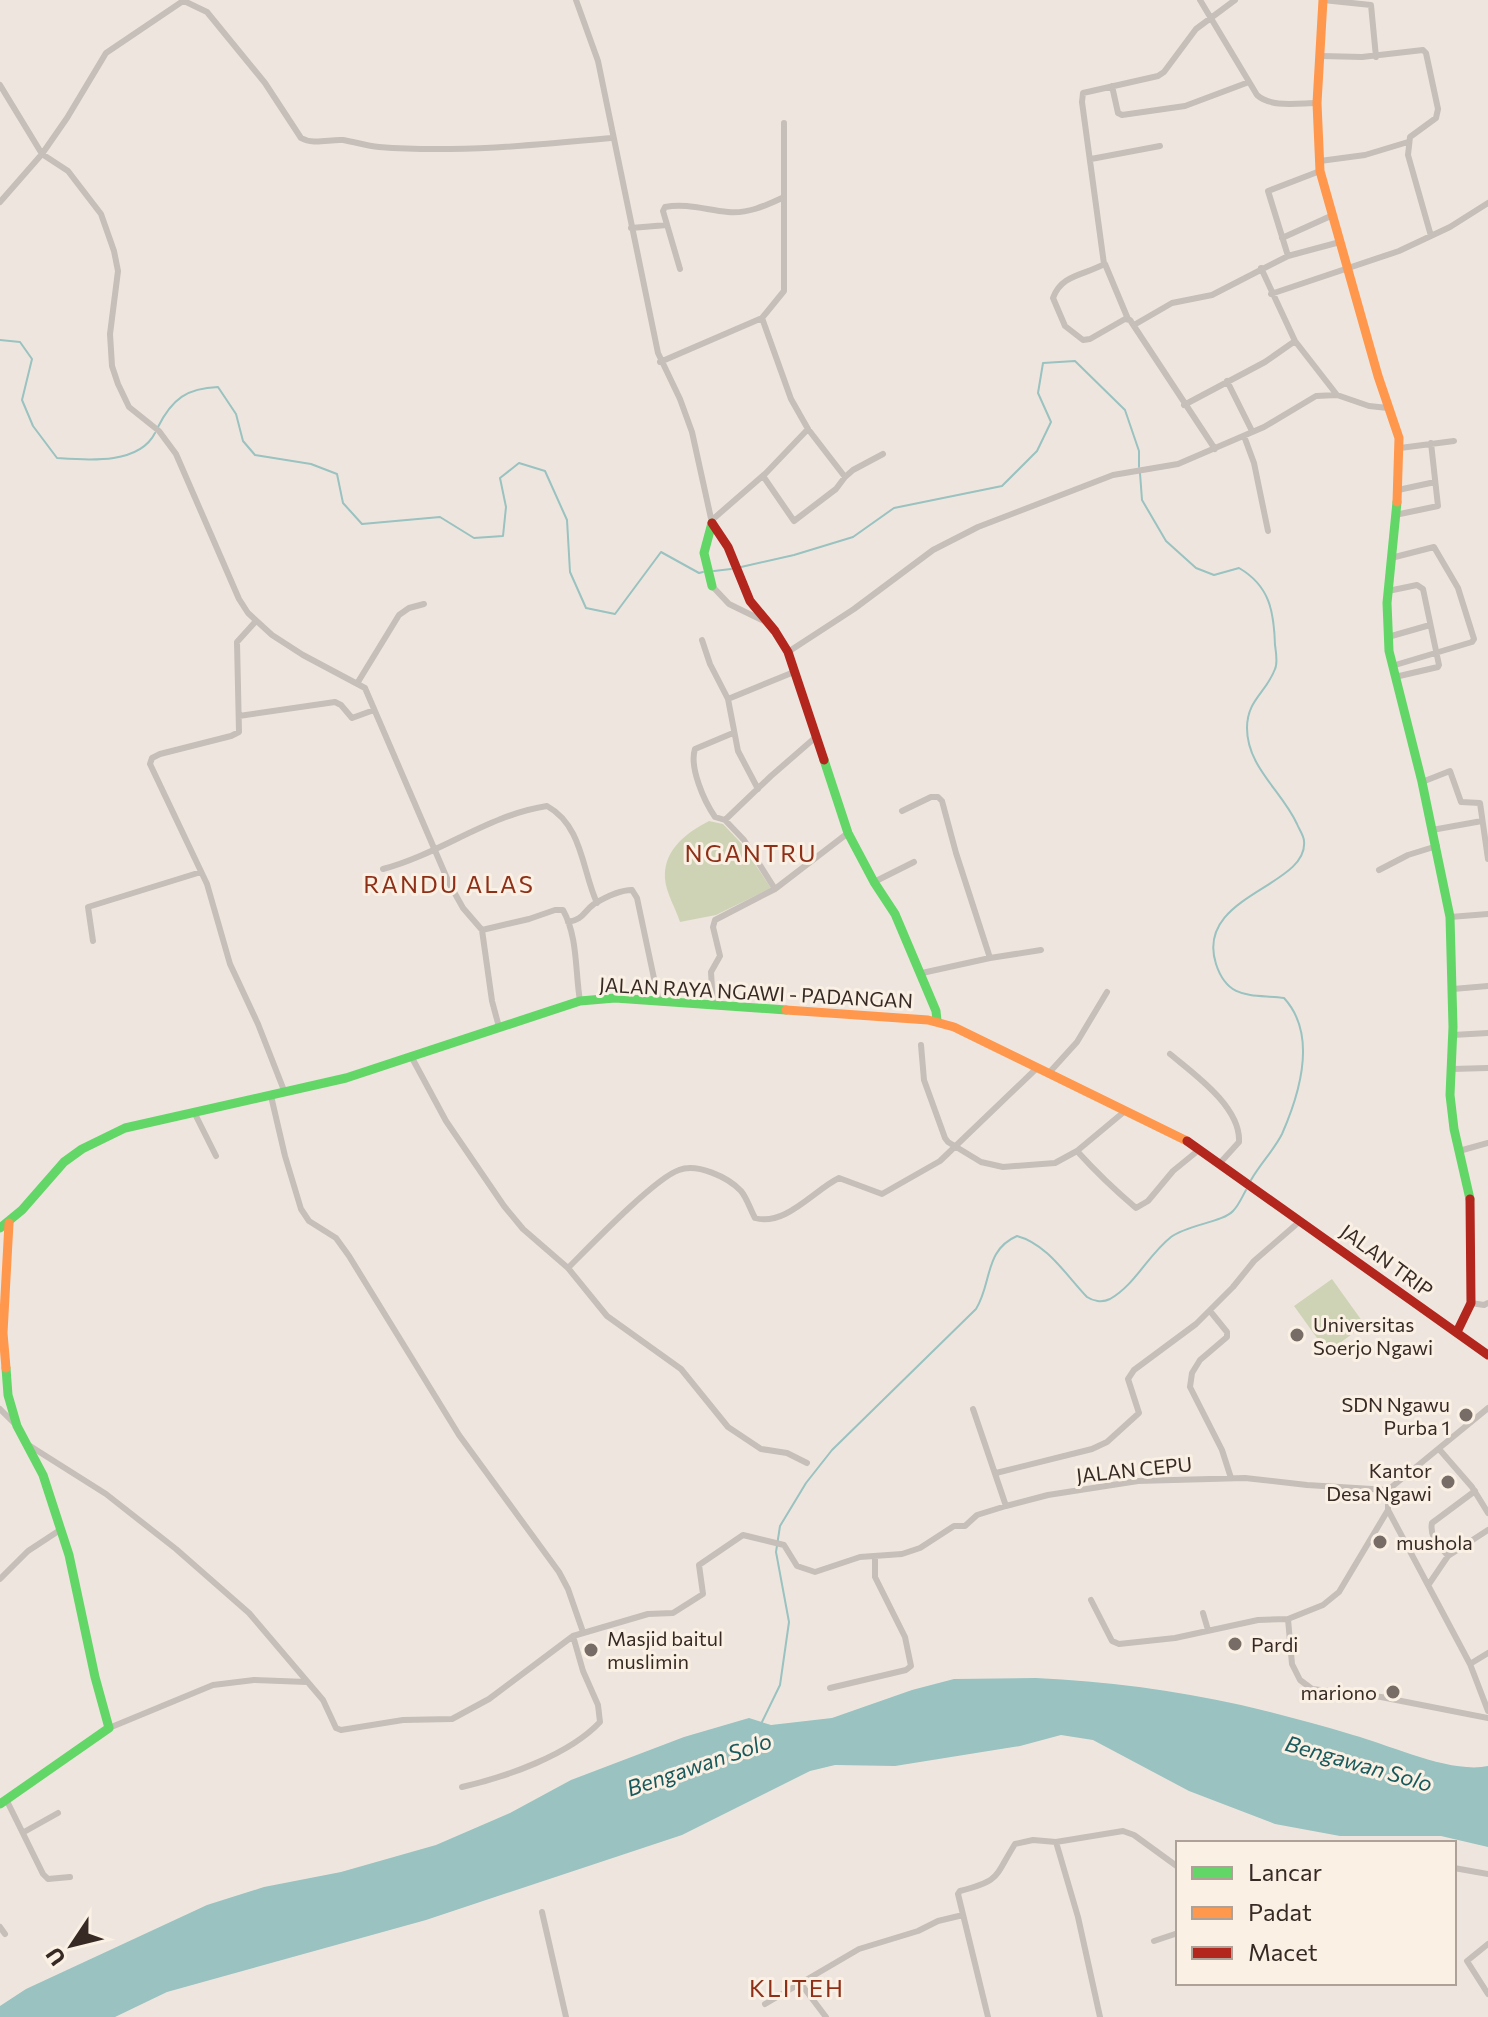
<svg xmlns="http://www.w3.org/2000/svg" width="1488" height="2017" viewBox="0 0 1488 2017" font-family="Commissioner,sans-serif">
<rect width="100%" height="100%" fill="#eee6de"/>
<path fill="#cfd3b6" d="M709 821 723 824 741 843 771 888 716 915 680 922C676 909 666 893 665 879 663 850 686 833 709 821Z
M1332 1279 1365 1325 1327 1352 1294 1306Z"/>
<path fill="#99c2c0" d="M1036 1678C1105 1681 1174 1690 1241 1705 1279 1714 1316 1724 1353 1735 1390 1745 1451 1774 1488 1766V1847L1441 1836H1340L1275 1824 1189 1791 1093 1740 1061 1735 1020 1746 895 1766 835 1765 810 1771 682 1835 426 1920 167 1992 115 2017H0V2006L26 1989 207 1905 264 1887 341 1872 436 1845 510 1813 571 1780 684 1737 749 1718 771 1725 832 1718 912 1690 954 1679Z"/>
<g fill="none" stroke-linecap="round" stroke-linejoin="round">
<path stroke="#99c2c0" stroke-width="2" d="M0 340 20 342 32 359 22 400 33 426 57 458C87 460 139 465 155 433
M158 427C172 399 187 388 218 387L236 414 243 441 255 455 311 464 337 474 343 503 362 524 440 517 474 538 503 536 506 507 500 478 519 463 545 471 567 520 570 572 586 608 615 614 661 552 699 573 703 572
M1140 473 1142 500 1166 541 1196 568 1214 575 1239 568C1270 586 1274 612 1275 645 1276 652 1278 663 1275 669 1266 693 1247 700 1247 728 1247 767 1282 791 1297 824 1299 829 1304 836 1304 841 1309 887 1194 895 1216 964 1228 1001 1252 994 1284 998 1318 1035 1300 1093 1282 1134 1274 1150 1260 1164 1251 1180
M741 567 794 555 853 537 894 508 1002 486 1037 451 1051 422 1038 393 1043 363 1075 361 1125 410 1139 451V467
M714 571 731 569
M761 1724 780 1685 789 1622 776 1552 780 1526 806 1483 832 1450 976 1309C992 1284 984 1250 1017 1236 1047 1244 1066 1275 1087 1297 1093 1301 1102 1303 1110 1299 1135 1285 1148 1255 1171 1237 1187 1225 1223 1222 1233 1211 1239 1205 1242 1197 1246 1190"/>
<path stroke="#c6beb8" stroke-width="6" d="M182 0 207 12 265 83 301 138C313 145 330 139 343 140 355 142 367 146 379 147 454 153 538 145 612 138
M576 0 598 61 658 353 680 399 692 432 712 523
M1200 0 1257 95C1271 108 1299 103 1317 103
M1323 0 1371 5 1376 57
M1321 56 1362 57 1423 50 1426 53 1438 109 1436 118 1410 137 1408 155 1431 236
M0 85 42 154 68 171 101 214 114 251 118 271 110 334 112 366 118 384 129 407 159 431 176 454 239 599 248 613 272 635 303 655 365 688 449 883 463 908 482 930 492 1001 499 1027
M1112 86 1118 113 1122 115 1185 106 1249 82
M1091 159 1160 146
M1320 161 1365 155 1408 142
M0 202 42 154 67 118 106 53 183 1
M631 228 667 225
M1282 238 1333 215
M1288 256 1268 191 1320 171
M1105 264 1128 319
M1261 268 1295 341 1337 395
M680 269 663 211 665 207C687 203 706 210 728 212 747 214 765 206 782 198
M1271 294 1399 251 1450 227 1488 203
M762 318 791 399 808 429 845 477 836 489 794 521 763 476
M1134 325 1172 303 1212 295 1288 256 1340 242
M660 362 762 318 784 291V123
M1227 381 1252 431
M1184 405 1265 362 1295 341
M1244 436 1254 463 1268 531
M1400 448 1454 441
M1215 449 1130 320 1125 319 1090 339 1083 340 1065 326 1053 298C1061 274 1086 275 1104 264L1082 102 1083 93 1158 76 1164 72 1196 29 1235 0
M845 477 853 470 883 454
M1398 490 1435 482
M1395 515 1438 506 1431 443
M712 520 766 473 808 429
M1391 558 1434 547 1458 588 1474 639 1472 642 1392 666
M712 586 729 604 764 621
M1388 591 1417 585 1423 589 1439 665 1438 667 1395 677
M256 621 237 642 239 732 231 736 160 754 152 758 150 764 207 884 230 964 258 1024 285 1093
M1388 637 1430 625
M702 640 710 664 728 699 738 751 758 789
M788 652 854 609 933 550 978 527 1113 475 1178 464 1264 427 1316 396 1337 395 1369 406 1388 408
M358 682 399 615 409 608 424 604
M728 699 794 672
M239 716 335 702 341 705 352 718 374 710
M733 733 695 749C689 767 704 801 715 817L725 820 744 840 775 889
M1422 782 1450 771 1461 802 1480 803 1488 859
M902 811 931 797H938L942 801 956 853 990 958
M725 820 771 776 817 736
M1432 830 1482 821
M383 869C440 854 488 815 547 806 583 826 582 871 597 903
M1379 870 1408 855 1437 846
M874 882 914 862
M1450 917 1488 914
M568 922C583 920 583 912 594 904 604 898 620 890 632 890L637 898 659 1002
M482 930 529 919 555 910H563C578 937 575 971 580 1001
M93 941 88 907 201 872
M922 973 990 958 1041 950
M1453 989 1488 986
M713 1005 711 972 720 956 713 927 715 920 775 889 848 833
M1453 1035 1488 1033
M921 1045 924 1080 945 1138 948 1142 981 1162 1003 1167 1055 1163 1077 1151C1095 1171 1116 1191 1136 1208L1148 1201 1173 1171 1200 1149
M1170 1054C1194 1074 1241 1107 1239 1142L1220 1163
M411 1056 446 1121 504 1206 523 1229 568 1268 607 1316 681 1369 728 1427 761 1449 787 1453 807 1463
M1452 1069 1488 1068
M1048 1074 1077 1042 1107 992
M271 1096 285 1156 301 1209 309 1221 336 1238 349 1256 459 1435 559 1572 568 1589 583 1632
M195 1114 216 1156
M1077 1151 1125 1111
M1459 1151 1488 1143
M568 1268C589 1247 655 1178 679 1170 697 1163 728 1177 741 1191 747 1198 750 1209 755 1218 785 1227 814 1190 839 1178L882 1194 940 1161 1037 1068
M1471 1303 1484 1305 1488 1303
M1210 1311 1227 1332V1337L1200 1360 1192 1373 1190 1387 1222 1450 1231 1478
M0 1409 14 1423
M973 1409 1006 1506
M30 1446 106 1494 176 1549 249 1613 323 1700 336 1728 341 1730 403 1720 452 1719 489 1699 573 1636 648 1614 673 1613 703 1594 699 1565 743 1535 784 1545 797 1566 815 1572 860 1557 902 1554 920 1548 954 1526H965L977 1515 1006 1506 1048 1495 1138 1481 1245 1478 1307 1485 1388 1490 1488 1408
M1439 1449 1472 1487 1488 1513
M996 1473 1092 1449 1107 1442 1139 1413 1128 1379 1134 1370 1196 1324 1233 1287 1254 1261 1299 1222
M1388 1510 1470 1664 1488 1711
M1448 1556C1440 1546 1429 1537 1432 1523L1475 1491
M0 1579 28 1551 60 1530
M1429 1584 1448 1556 1488 1530
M1091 1600 1112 1641 1119 1644 1175 1638 1258 1620 1288 1619 1323 1605 1339 1592 1388 1510V1490
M1203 1613 1208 1630
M1288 1619 1292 1664 1300 1680 1312 1689 1381 1697 1488 1718
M1470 1664 1488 1653
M830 1688 906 1670 911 1666 905 1637 875 1577V1556
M109 1728 213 1685 254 1680 307 1682
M462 1787C506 1777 569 1755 600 1722L598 1705 583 1671 573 1636
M6 1799 43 1874 48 1879 70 1877
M24 1832 58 1813
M1056 1842 1078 1917 1100 2017
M1454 1868 1488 1874
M542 1912 566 2017
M0 1927 5 1934
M1154 1941 1178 1933
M1488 1944 1467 1961 1488 1994
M801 1984 826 2017
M765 2004 859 1949 918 1931 938 1921 963 1915
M988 2017 958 1894 960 1891C1002 1880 994 1877 1015 1844L1033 1840 1056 1842 1123 1831 1134 1835 1178 1867"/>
<path stroke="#63d668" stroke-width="9" d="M1397 502 1387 603 1389 651 1422 782 1450 917 1453 1027 1450 1095 1454 1129 1470 1199
M712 523 704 553 712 586
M824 760 848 833 874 882 895 914 936 1011 937 1021
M0 1228 22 1210 64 1162 82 1149 125 1128 346 1078 580 1001 615 998 786 1010
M0 1804 109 1728 95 1677 69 1555 43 1475 17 1426 8 1395 6 1368"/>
<path stroke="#ff974d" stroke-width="9" d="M1323 0 1317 103 1320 171 1378 376 1399 438 1397 502
M786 1010 928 1020 954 1027 1187 1141
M6 1368 3 1333 9 1223"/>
<path stroke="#b3261e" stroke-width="9" d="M712 523 728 547 750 601 775 631 788 652 824 760
M1187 1141 1488 1355
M1457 1332 1471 1303 1470 1199"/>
</g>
<g fill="#776c66" stroke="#fbf0e4" stroke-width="3">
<circle cx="1297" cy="1335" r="8"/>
<circle cx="1466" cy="1415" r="8"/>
<circle cx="1448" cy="1482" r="8"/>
<circle cx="1380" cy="1542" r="8"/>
<circle cx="1235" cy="1644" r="8"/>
<circle cx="591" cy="1650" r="8"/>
<circle cx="1393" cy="1692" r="8"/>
</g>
<g text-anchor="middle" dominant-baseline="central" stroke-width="6" stroke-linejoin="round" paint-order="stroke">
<g font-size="20" fill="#372a25" stroke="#fbf0e4">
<text transform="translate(756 992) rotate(3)">JALAN RAYA NGAWI - PADANGAN</text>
<text transform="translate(1387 1260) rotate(36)">JALAN TRIP</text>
<text transform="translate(1134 1469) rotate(-6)">JALAN CEPU</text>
</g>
<g font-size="20" fill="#372a25" stroke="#fbf0e4" text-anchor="start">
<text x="1313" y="1324">Universitas<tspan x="1313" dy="23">Soerjo Ngawi</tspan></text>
<text x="1450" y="1404" text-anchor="end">SDN Ngawu<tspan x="1450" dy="23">Purba 1</tspan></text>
<text x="1432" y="1470" text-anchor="end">Kantor<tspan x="1432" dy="23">Desa Ngawi</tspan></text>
<text x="1396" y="1542">mushola</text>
<text x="607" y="1638">Masjid baitul<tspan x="607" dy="23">muslimin</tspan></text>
<text x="1251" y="1644">Pardi</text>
<text x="1377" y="1692" text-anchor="end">mariono</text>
</g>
<g font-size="22" font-style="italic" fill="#17595c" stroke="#fbf0e4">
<text transform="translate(1359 1763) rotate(16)">Bengawan Solo</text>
<text transform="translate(699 1764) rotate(-19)">Bengawan Solo</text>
</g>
<g font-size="24" letter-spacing="2" fill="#8d3017" stroke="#fbf0e4">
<text x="751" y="852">NGANTRU</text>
<text x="449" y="883">RANDU ALAS</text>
<text x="797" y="1987">KLITEH</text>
</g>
</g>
<rect x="1176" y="1841" width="280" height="144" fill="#fbf0e4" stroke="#ada198" stroke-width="2"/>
<rect x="1192" y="1867" width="40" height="12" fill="#63d668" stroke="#ada198" stroke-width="2"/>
<text x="1248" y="1881" font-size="24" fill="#372a25">Lancar</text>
<rect x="1192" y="1907" width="40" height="12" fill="#ff974d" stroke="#ada198" stroke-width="2"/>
<text x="1248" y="1921" font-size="24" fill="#372a25">Padat</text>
<rect x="1192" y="1947" width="40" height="12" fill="#b3261e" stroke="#ada198" stroke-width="2"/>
<text x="1248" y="1961" font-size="24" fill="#372a25">Macet</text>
<g transform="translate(72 1945) rotate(235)" stroke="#fbf0e4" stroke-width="6" paint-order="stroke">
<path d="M0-6L14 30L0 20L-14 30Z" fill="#372a25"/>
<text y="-12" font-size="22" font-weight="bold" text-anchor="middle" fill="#372a25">U</text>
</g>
</svg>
